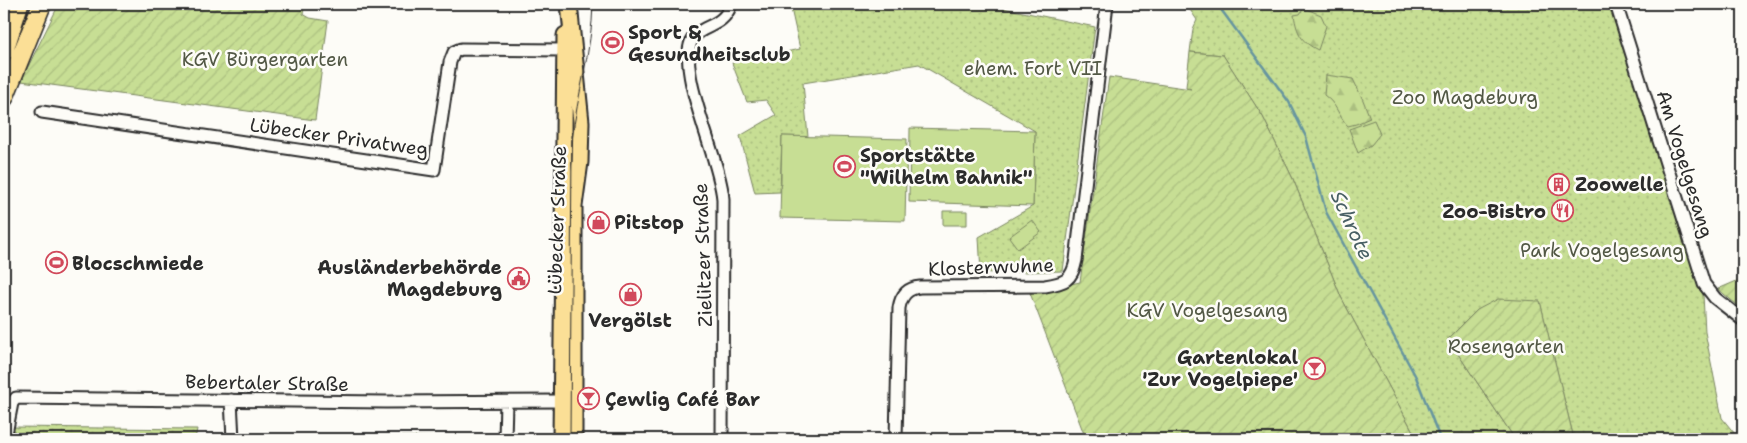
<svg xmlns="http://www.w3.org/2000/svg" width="1747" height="443" viewBox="0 0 1747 443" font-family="'Shantell Sans',sans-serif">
<defs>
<pattern id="grass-dots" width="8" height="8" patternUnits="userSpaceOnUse" patternTransform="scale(1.25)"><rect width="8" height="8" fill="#c7de94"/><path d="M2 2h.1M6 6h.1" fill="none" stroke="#abbf80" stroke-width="1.8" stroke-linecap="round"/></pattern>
<pattern id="forest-firs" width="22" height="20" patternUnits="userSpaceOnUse" patternTransform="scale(1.25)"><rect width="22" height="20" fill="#c7de94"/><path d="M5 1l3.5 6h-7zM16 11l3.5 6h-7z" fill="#abbf80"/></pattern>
<pattern id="garden-furrows" width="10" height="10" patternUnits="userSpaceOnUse" patternTransform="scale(1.25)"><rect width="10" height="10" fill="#c7de94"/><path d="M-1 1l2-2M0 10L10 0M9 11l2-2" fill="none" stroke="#abbf80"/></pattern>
</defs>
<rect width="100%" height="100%" fill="#fdfcf7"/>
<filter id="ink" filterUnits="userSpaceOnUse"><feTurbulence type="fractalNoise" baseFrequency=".02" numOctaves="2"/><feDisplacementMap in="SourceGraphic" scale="10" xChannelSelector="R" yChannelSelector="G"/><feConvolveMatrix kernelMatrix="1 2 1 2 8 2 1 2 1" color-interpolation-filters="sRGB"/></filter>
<g filter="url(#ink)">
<path fill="url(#grass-dots)" stroke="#798460" d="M790 4H984L1095 27 1063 271 981 273 979 237 1033 206 1035 131 919 64 803 83 808 137 782 136 780 192 755 193 740 136 776 115 766 100 747 102 732 63 800 49Z
M1186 4H1611L1703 295 1705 332 1722 418 1739 439H1574L1540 302 1448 339 1515 439H1417L1341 297 1293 179 1263 117 1223 55 1190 52 1193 29 1197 20Z
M12 427 197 429 195 439H10Z
M247 435 493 438V439H247Z"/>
<path fill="url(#forest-firs)" stroke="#798460" d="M1304 8 1321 15 1326 26 1318 50C1301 42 1297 33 1294 15L1300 14Z
M1326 75 1353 79 1363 100 1370 118 1356 124 1348 126C1337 115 1338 105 1324 95Z
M1374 120 1380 134 1371 145 1358 153 1349 129Z"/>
<path fill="url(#garden-furrows)" stroke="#798460" d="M59 4H305L303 14 310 18 328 21 315 120 21 81Z
M1190 52 1223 55 1263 117 1293 179 1341 297 1417 439H1086L1030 293 1080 282 1109 77 1191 89 1186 87Z
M1739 280 1743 285V310L1718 289Z
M1498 299 1540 301 1574 439H1515L1448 339 1477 310Z"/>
<path fill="#c7de94" stroke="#798460" d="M910 128 1035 131 1033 206 909 202Z
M782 136 907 139 905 221 780 218Z
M943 211H967V225H943Z
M1032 220 1041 232 1018 249 1009 237Z"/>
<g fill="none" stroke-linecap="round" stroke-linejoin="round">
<path stroke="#66959f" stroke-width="2.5" d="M1217 4 1289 102 1306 137 1326 212 1416 377 1440 439"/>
<defs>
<path id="minor" d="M1616 4 1704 284 1715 298 1743 320
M42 112 434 170 450 62 454 52 461 49 564 50
M231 400 233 439
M5 439 12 403 16 398 386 402 562 401
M505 439 506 402
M722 439 723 199C720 159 678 76 691 42 699 23 723 30 731 4
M896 439 899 308C901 296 907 288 920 287L1045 286C1064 283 1072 281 1076 260L1107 4"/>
<path id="major" d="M569 4 581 122 580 162 574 206V439
M561 439 565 35"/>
<path id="highway" d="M4 51 19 4
M4 98 42 4"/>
</defs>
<use href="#minor" stroke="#2b2b2b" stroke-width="15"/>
<use href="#major" stroke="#2b2b2b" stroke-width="19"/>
<use href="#highway" stroke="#2b2b2b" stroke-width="21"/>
<use href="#minor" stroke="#fdfcf7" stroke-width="11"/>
<use href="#major" stroke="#fbdf96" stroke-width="15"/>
<use href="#highway" stroke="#fbdf96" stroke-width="18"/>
<path stroke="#2b2b2b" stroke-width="1" d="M570 439 572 141C577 94 592 51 593 4"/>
</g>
</g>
<defs>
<symbol id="stadium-ring" viewBox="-11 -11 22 22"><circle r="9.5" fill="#fdfcf7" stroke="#d1495b" stroke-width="1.5"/><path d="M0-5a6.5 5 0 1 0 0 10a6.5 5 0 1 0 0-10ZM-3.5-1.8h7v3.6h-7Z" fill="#d1495b"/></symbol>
<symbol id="building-ring" viewBox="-11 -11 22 22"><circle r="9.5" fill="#fdfcf7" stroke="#d1495b" stroke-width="1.5"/><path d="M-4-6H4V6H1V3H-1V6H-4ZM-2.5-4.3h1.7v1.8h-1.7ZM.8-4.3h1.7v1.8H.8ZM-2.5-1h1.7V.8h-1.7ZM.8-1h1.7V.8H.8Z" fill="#d1495b"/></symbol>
<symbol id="restaurant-ring" viewBox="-11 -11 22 22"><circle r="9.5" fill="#fdfcf7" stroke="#d1495b" stroke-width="1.5"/><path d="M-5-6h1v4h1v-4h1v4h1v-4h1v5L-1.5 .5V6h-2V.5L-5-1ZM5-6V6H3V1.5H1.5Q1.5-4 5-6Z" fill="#d1495b"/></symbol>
<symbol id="shop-ring" viewBox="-11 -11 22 22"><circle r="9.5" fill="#fdfcf7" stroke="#d1495b" stroke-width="1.5"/><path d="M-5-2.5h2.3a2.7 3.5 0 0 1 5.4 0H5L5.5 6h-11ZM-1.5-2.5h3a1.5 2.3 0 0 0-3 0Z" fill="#d1495b"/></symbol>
<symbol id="civic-ring" viewBox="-11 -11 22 22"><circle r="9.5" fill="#fdfcf7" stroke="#d1495b" stroke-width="1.5"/><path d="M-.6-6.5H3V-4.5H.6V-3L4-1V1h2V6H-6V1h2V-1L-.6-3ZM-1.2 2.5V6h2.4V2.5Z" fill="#d1495b"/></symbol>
<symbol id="bar-ring" viewBox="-11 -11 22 22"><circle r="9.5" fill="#fdfcf7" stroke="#d1495b" stroke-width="1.5"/><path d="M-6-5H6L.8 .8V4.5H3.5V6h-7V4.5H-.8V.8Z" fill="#d1495b"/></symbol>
</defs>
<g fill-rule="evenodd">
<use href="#stadium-ring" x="600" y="30" width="25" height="25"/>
<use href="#stadium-ring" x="832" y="154" width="25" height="25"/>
<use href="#building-ring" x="1546" y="172" width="25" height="25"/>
<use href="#restaurant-ring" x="1550" y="198" width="25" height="25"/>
<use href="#shop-ring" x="586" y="210" width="25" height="25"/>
<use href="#stadium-ring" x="44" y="250" width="25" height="25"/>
<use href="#civic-ring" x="506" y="266" width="25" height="25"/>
<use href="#shop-ring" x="618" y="282" width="25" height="25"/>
<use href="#bar-ring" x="1302" y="356" width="25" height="25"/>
<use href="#bar-ring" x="576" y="386" width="25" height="25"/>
</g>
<g text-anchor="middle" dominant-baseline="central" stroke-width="5" stroke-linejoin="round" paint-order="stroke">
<g font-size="19" font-weight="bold" fill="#2b2b2b" stroke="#fdfcf7" text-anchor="start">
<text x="628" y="32">Sport &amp;<tspan x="628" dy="22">Gesundheitsclub</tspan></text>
<text x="860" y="155">Sportstätte<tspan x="860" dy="22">"Wilhelm Bahnik"</tspan></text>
<text x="1575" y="184">Zoowelle</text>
<text x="1546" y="211" text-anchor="end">Zoo-Bistro</text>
<text x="614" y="222">Pitstop</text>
<text x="72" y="263">Blocschmiede</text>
<text x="502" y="267" text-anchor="end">Ausländerbehörde<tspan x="502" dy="22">Magdeburg</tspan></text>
<text x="630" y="320" text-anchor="middle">Vergölst</text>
<text x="1298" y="357" text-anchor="end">Gartenlokal<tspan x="1298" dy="22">'Zur Vogelpiepe'</tspan></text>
<text x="605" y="399">Çewlig Café Bar</text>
</g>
<g font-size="19" fill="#525845" stroke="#fdfcf7">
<text x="265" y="59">KGV Bürgergarten</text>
<text x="1033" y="68">ehem. Fort VII</text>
<text x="1465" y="97">Zoo Magdeburg</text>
<text x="1602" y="250">Park Vogelgesang</text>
<text x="1207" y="310">KGV Vogelgesang</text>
<text x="1506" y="346">Rosengarten</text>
</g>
<g font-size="19" fill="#2b2b2b" stroke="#fdfcf7">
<text transform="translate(339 137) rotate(8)">Lübecker Privatweg</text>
<text transform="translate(1685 164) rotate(73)">Am Vogelgesang</text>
<text transform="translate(557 220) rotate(-88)">Lübecker Straße</text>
<text transform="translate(703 255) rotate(-92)">Zielitzer Straße</text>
<text transform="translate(991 267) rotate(-2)">Klosterwuhne</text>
<text transform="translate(267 383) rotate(1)">Bebertaler Straße</text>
</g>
<g font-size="20" font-style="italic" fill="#496065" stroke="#fdfcf7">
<text transform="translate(1352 225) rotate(65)">Schrote</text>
</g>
</g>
<rect width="1747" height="443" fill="none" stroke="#fdfcf7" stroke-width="20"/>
<rect x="10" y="10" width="1727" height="423" fill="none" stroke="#2b2b2b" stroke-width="2" filter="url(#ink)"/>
</svg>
